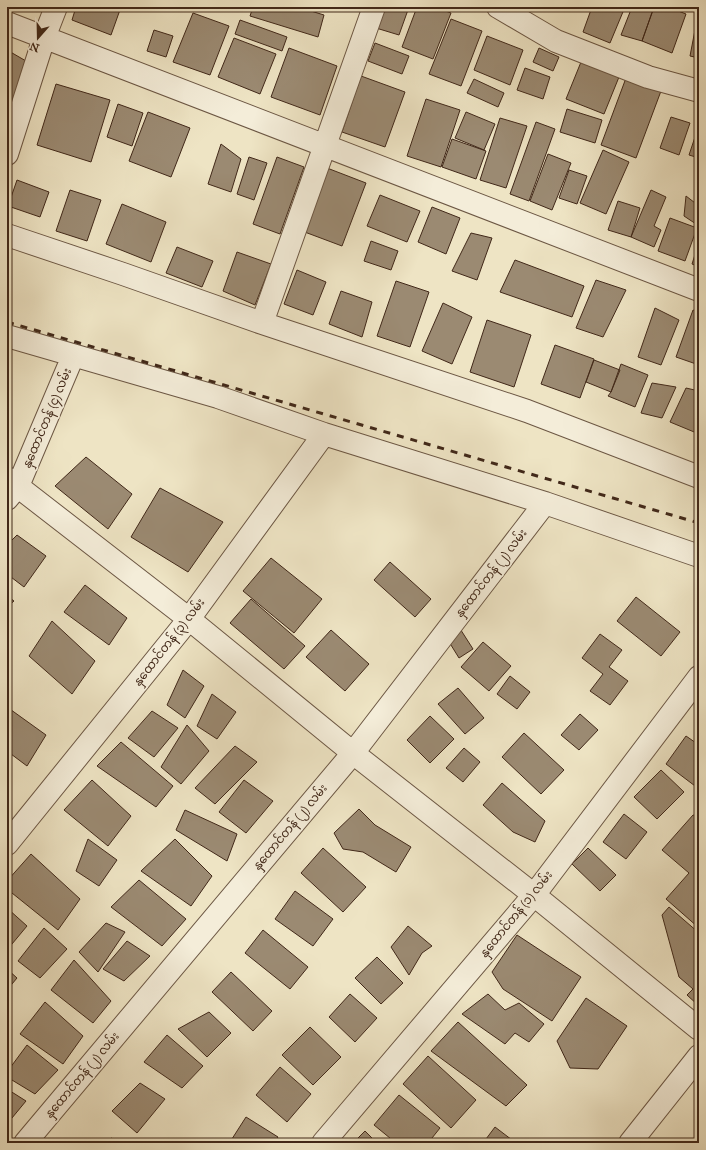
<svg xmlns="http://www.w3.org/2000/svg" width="706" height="1150" viewBox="0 0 706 1150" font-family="'IM FELL Great Primer','Noto Sans Myanmar',serif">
<rect width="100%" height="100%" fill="#eee4c4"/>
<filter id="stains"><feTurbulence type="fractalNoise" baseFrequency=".005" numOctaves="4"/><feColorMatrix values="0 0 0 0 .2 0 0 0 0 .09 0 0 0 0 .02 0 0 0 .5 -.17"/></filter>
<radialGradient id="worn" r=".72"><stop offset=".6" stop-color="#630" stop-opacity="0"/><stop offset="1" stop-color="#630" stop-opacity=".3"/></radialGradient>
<path fill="#9b8a72" stroke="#412819" d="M76 7H121L111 35 72 20Z
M253 7H298L324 15 318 37 250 16Z
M384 7H409L399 35 376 28Z
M417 7H435L451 13 433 59 402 47Z
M592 7H625L610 43 583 32Z
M632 7H654L642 41 621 35Z
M654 7H668L686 14 672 53 642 41Z
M193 13 229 26 210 75 173 62Z
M451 19 482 31 461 86 429 74Z
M240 20 287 37 282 51 235 34Z
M154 30 173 36 166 57 147 51Z
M695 30 699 31V58L690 56Z
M487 36 523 50 510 85 474 70Z
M234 38 276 54 260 94 218 77Z
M375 43 409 56 402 74 368 61Z
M289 48 337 66 320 115 271 97Z
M539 48 559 57 553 71 533 62Z
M7 50 26 61 14 100 7 98Z
M581 62 619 77 604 114 566 99Z
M525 68 550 77 543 99 517 90Z
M361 76 405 92 385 147 342 132Z
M626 78 661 91 636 158 601 145Z
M474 79 504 93 498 107 467 93Z
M56 84 110 100 91 162 37 145Z
M426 99 460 110 441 167 407 156Z
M118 104 143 113 132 146 107 137Z
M567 109 602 120 595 143 560 132Z
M148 112 190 128 171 177 129 161Z
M466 112 495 124 484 150 455 138Z
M671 117 690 123 679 155 660 148Z
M500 118 527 126 506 188 480 180Z
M536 122 555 129 529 201 510 194Z
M698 128 699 129V158L689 155Z
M452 139 486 151 476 179 442 167Z
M221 144 241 159 231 192 208 184Z
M603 150 629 162 606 214 580 203Z
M548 154 571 163 552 210 530 201Z
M249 157 267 163 254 200 237 194Z
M277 157 304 167 280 234 253 224Z
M327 168 366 183 342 246 302 231Z
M569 170 587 176 577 204 559 198Z
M17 180 49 192 40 217 8 206Z
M70 190 101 200 87 241 56 231Z
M651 190 666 197 654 226 661 230 654 247 631 237Z
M380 195 420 211 407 242 367 226Z
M686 196 699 206V226L684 216Z
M618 201 640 208 631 237 608 230Z
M122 204 166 222 151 262 106 244Z
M432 207 460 218 446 254 418 242Z
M670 218 697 228 685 261 658 251Z
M471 233 492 238 477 280 452 271Z
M371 241 398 251 391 270 364 261Z
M699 242V267L692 264Z
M177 247 213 261 202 287 166 273Z
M237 252 271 264 255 305 223 291Z
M515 260 584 286 572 317 500 292Z
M297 270 326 282 313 315 284 304Z
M596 280 626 290 603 337 576 328Z
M396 281 429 292 410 347 377 336Z
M341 291 372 302 362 337 329 324Z
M443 303 472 317 452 364 422 351Z
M655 308 679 320 661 365 638 357Z
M693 310 699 312V365L676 357Z
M487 320 531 335 514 387 470 372Z
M555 345 594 359 580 398 541 384Z
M594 360 620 370 611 392 586 382Z
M621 364 648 375 635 407 608 396 611 392Z
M652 383 676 387 662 418 641 413Z
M686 388 699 391V434L670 422Z
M86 457 132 494 108 529 55 486Z
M160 488 223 522 188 572 131 537Z
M17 535 46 556 24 587 7 574V545Z
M271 558 322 599 294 633 243 591Z
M390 562 431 599 415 617 374 580Z
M85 585 127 618 109 645 64 612Z
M7 596 14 601 7 607Z
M636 597 680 632 661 656 617 621Z
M251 599 305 646 284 669 230 623Z
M52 621 95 661 72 694 29 656Z
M457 624 473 649 459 658 446 637Z
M331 630 369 664 345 691 306 657Z
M600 634 622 650 609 667 628 681 610 705 590 691 603 674 582 658Z
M483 642 511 666 489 691 461 667Z
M183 670 204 686 185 718 167 705Z
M510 676 530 692 517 709 497 694Z
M458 688 484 718 465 734 438 704Z
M212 694 236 712 217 739 197 726Z
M7 707 46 735 27 766 7 751Z
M152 711 178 728 154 757 128 738Z
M580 714 598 730 579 750 561 735Z
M430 716 454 739 430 763 407 740Z
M187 725 209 751 181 784 161 767Z
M524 733 564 770 541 794 502 757Z
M686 736 699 745V789L666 764Z
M121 742 173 786 156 807 97 766Z
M235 746 257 762 215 804 195 788Z
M464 748 480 762 463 782 446 768Z
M661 770 684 792 657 819 634 797Z
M92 780 131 816 108 846 64 810Z
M244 780 273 801 246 833 219 812Z
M502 783 545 821 535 842 513 832 483 805Z
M359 809 375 825 411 847 396 872 363 852 343 849 334 833Z
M185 810 237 834 227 861 176 830Z
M624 814 647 832 626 859 603 842Z
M693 815 699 816V928L666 899 689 873 662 850Z
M88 839 117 860 99 886 76 871Z
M175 839 212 876 191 906 141 871Z
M323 848 366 887 343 912 301 873Z
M588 848 616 875 600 891 572 864Z
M31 854 80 899 58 930 7 889V881Z
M139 880 186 919 162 946 111 907Z
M295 891 333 919 313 946 275 919Z
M669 907 699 933V1006L687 995 693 989 679 977 662 915Z
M7 908 27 926 7 950Z
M106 923 125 932 98 972 79 952Z
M408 926 432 946 422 953 409 975 391 947Z
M44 928 67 949 40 978 18 961Z
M263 930 308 967 290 989 245 953Z
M517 935 581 977 552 1021 503 989 492 972Z
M127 941 150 956 124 981 103 969Z
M377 957 403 983 381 1004 355 978Z
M74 960 111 1001 93 1023 51 990Z
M7 969 17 978 7 990Z
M231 972 272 1011 253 1031 212 992Z
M350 994 377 1018 355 1042 329 1017Z
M488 994 505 1010 519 1003 544 1024 529 1042 515 1033 505 1044 462 1014Z
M586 998 627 1026 598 1069 570 1068 557 1041Z
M45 1002 83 1036 63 1064 20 1034Z
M209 1012 231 1033 207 1057 178 1029Z
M458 1022 527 1085 506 1106 431 1051Z
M310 1027 341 1057 313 1085 282 1055Z
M167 1035 203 1066 182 1088 144 1062Z
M27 1045 58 1070 35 1094 7 1077V1072Z
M428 1056 476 1100 451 1128 403 1084Z
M280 1067 311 1094 287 1122 256 1095Z
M140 1083 165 1099 137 1133 112 1111Z
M7 1089 26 1101 7 1124Z
M399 1095 440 1128 428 1143H396L374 1125Z
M246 1117 278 1137 274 1143H232L230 1142Z
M495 1127 516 1143H483Z
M365 1131 377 1143H353Z
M111 1138 124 1143H107Z"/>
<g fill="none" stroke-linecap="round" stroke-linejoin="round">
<defs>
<path id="street" d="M498 7 556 41 648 77 699 91
M7 23 699 290
M7 154 44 38 56 7
M7 235 123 274 262 323 527 411 699 477
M262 323 374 7
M7 336 218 397 324 434 545 503 699 556
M7 478 189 619 353 753 534 895 699 1029
M7 499 18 486 73 356
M7 844 189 619 324 434
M25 1143 353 753 545 503
M323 1143 534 895 699 677
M630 1143 699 1056"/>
</defs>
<use href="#street" stroke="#6c5744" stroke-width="24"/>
<use href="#street" stroke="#f4edd9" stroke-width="22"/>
<path stroke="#412819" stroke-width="3" stroke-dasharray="7 7" stroke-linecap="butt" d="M7 322 699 523"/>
</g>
<g text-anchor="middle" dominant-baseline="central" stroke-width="3.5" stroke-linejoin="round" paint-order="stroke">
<g font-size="12" fill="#412819" stroke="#f4edd9">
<text transform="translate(47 418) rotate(-67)">နှထောင်တန် (၄) လမ်း</text>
<text transform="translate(491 573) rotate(-52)">နှထောင်တန် (၂) လမ်း</text>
<text transform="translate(169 642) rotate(-52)">နှထောင်တန် (၃) လမ်း</text>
<text transform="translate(290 827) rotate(-50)">နှထောင်တန် (၂) လမ်း</text>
<text transform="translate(516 914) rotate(-51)">နှထောင်တန် (၁) လမ်း</text>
<text transform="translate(82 1075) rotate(-50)">နှထောင်တန် (၂) လမ်း</text>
</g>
</g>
<rect width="706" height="1150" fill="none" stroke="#eee4c4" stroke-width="24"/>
<rect x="8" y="8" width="690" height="1134" fill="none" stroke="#412819" stroke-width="2"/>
<rect x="12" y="12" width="682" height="1126" fill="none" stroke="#412819"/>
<g transform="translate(38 38) rotate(200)" stroke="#f4edd9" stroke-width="3" paint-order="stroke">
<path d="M0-3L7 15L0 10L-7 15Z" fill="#412819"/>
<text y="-6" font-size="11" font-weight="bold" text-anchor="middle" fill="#412819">N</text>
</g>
<rect width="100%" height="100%" filter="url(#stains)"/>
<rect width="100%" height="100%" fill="url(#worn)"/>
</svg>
